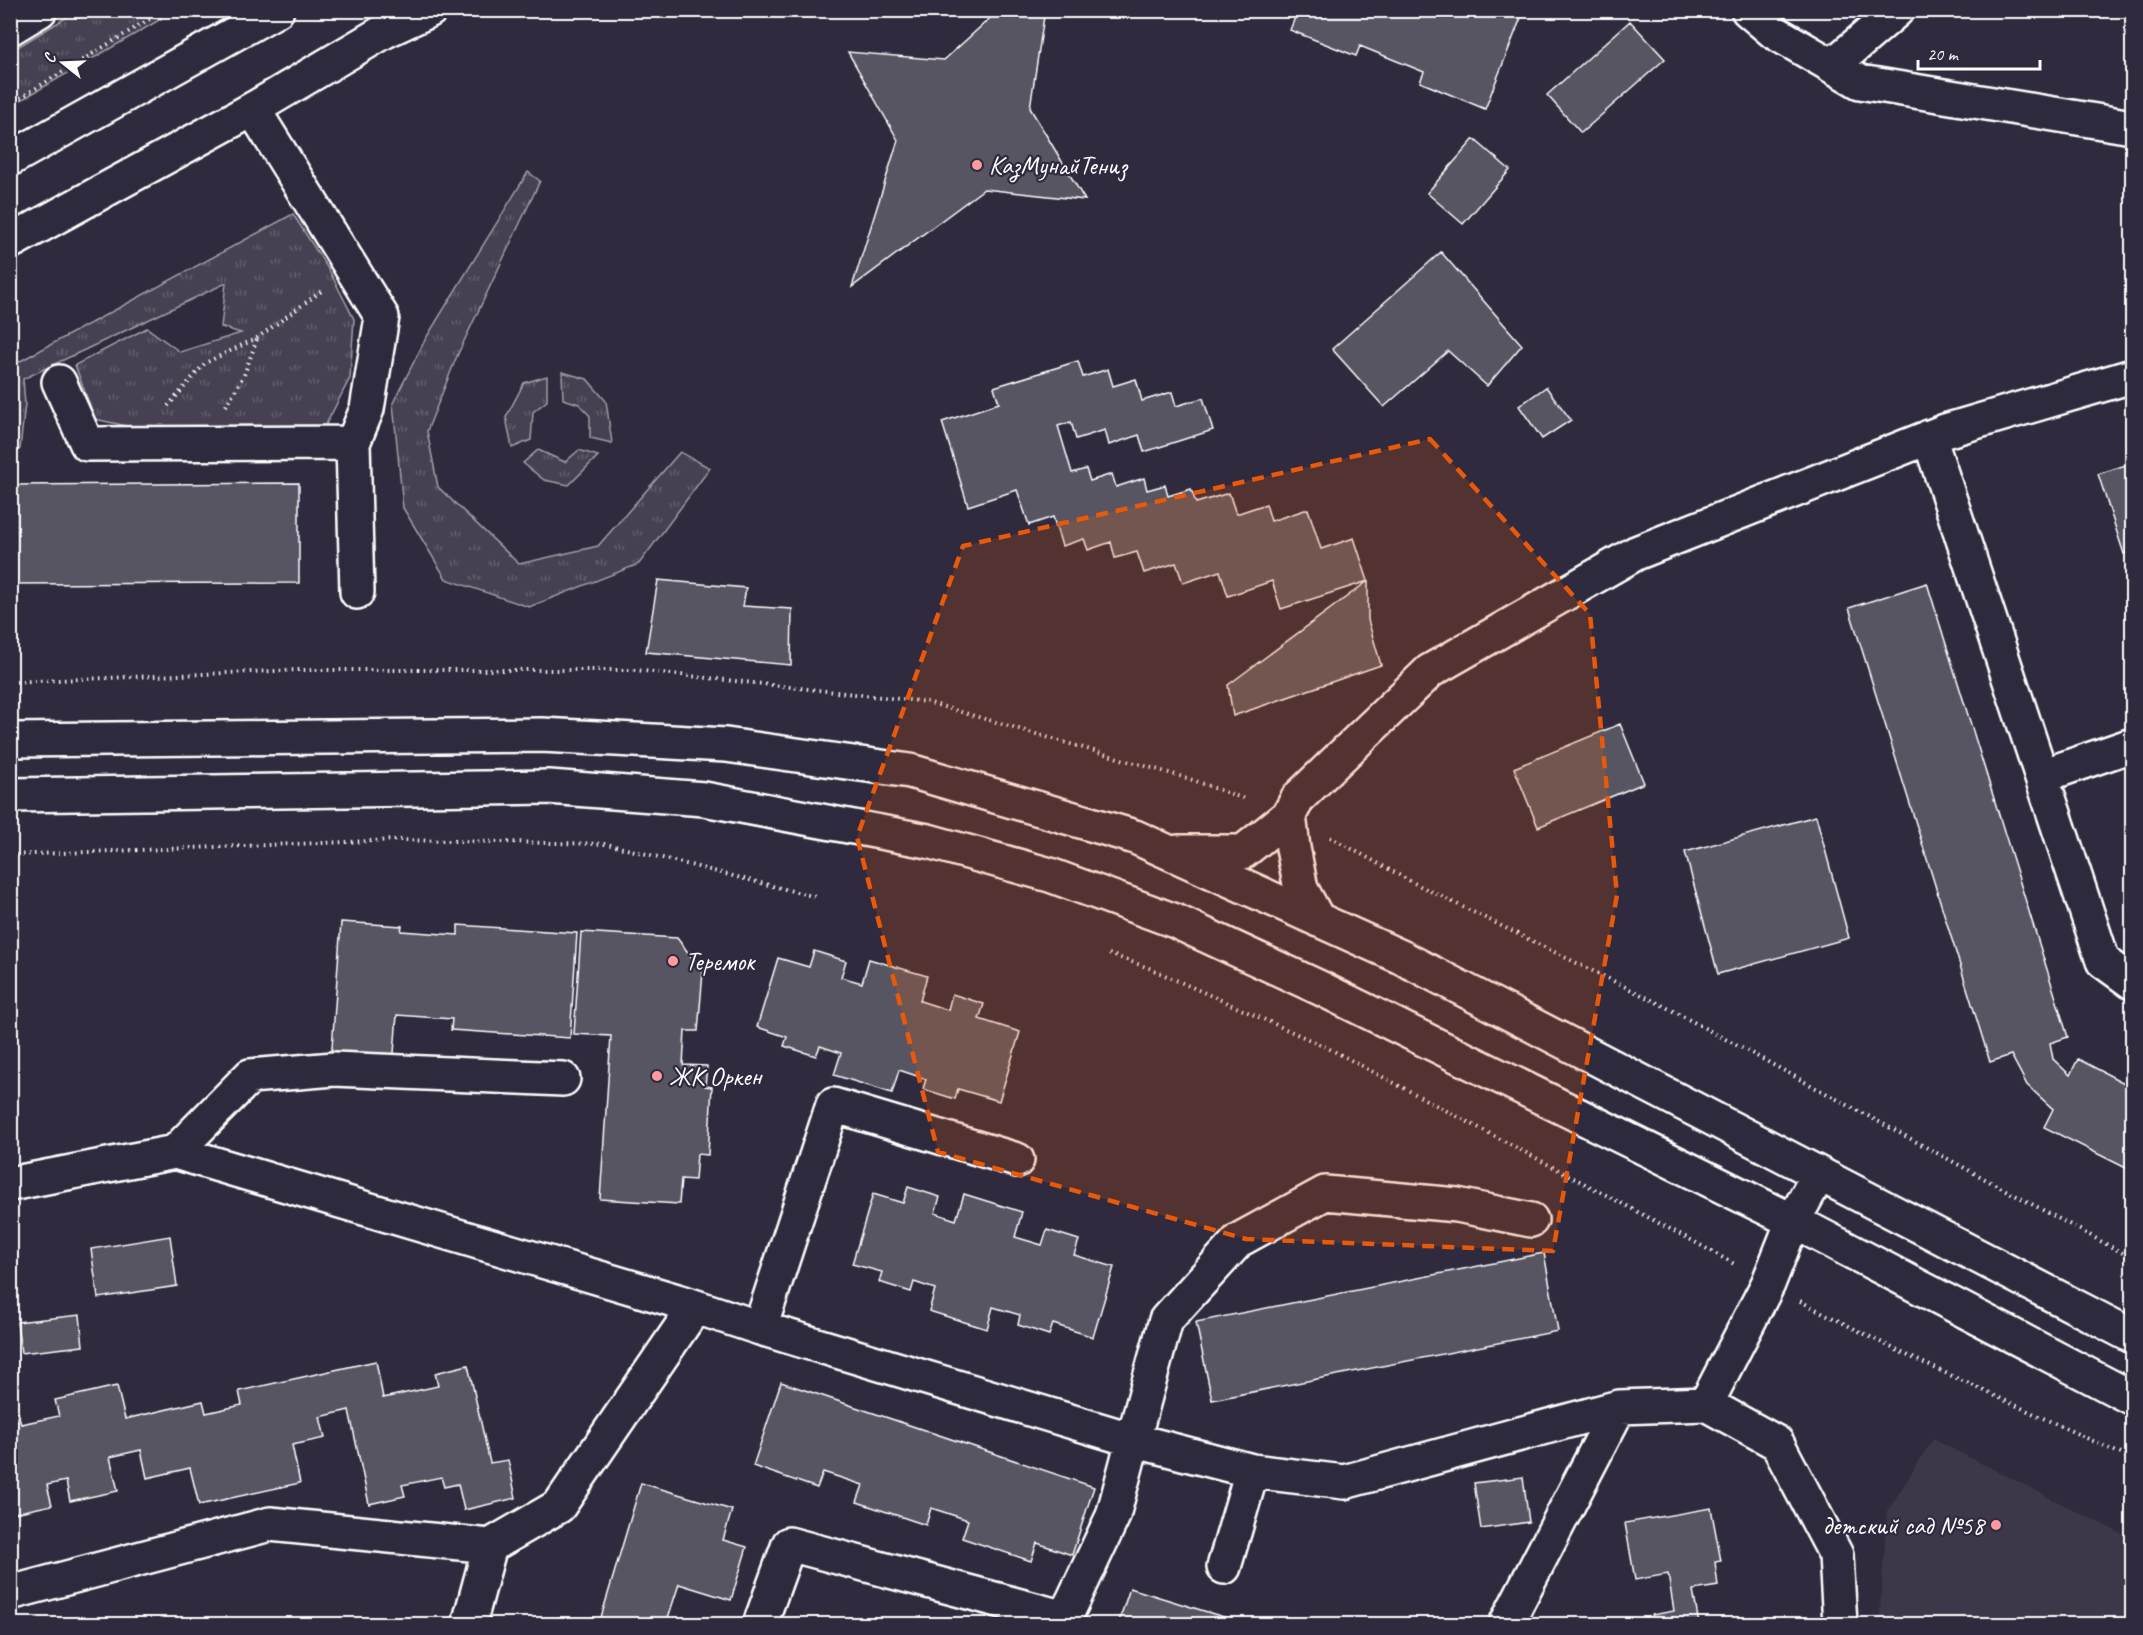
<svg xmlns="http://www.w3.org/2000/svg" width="2143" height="1635" viewBox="0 0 2143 1635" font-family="Caveat,sans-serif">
<defs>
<pattern id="grass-tufts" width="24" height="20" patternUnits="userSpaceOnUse" patternTransform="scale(1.5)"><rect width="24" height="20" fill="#464152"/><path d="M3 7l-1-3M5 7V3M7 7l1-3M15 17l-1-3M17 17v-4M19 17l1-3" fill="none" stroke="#625e6c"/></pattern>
</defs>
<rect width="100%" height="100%" fill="#2f2a3d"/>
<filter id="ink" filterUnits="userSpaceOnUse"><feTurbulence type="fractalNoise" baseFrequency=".0167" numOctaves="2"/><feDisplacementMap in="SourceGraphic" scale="12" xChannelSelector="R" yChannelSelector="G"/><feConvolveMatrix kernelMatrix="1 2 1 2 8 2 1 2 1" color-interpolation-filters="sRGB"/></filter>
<g filter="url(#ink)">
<path fill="#3c3749" d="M1933 1439 2132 1539V1624H1879L1887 1512Z"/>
<path fill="url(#grass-tufts)" stroke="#a2a0a8" stroke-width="1.5" d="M77 11H163L161 19 11 106V51Z
M528 172 540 181 457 356 427 431 438 487 519 564 598 546 680 452 710 468 639 564 529 607 446 579 403 508 393 403 426 338Z
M293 214 330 272 354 319 350 378 322 432 177 437 95 419 75 365 147 328 180 352 241 333 221 327 226 283 23 379 25 404 20 449 11 453V366Z
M562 372 587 379 606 401 612 443 590 438V416L579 404 563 399Z
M547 376V401L533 412 531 440 512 448 506 417 524 383Z
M538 450 565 462 579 450 598 456 569 485 544 480 523 463Z"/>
<path fill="#595564" stroke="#fff" stroke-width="1.5" d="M999 10H1045L1030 108 1085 200 984 189 852 287 898 140 848 52 944 60Z
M1298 10H1524L1485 109 1420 82 1424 72 1360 46 1356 56 1290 30Z
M1630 21 1665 59 1581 133 1547 95Z
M1474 139 1510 170 1463 224 1427 193Z
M1441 252 1522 345 1487 386 1448 351 1384 407 1332 349Z
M1078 361 1083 377 1108 369 1113 386 1136 379 1142 401 1172 392 1176 406 1203 398 1213 430 1144 452 1139 435 1109 445 1105 430 1076 439 1071 422 1058 426 1072 473 1086 469 1090 481 1112 474 1116 487 1144 478 1147 490 1165 485 1168 496 1191 489 1196 503 1229 493 1236 514 1266 504 1271 521 1308 509 1321 549 1354 538 1368 581 1281 609 1272 581 1228 596 1220 571 1183 583 1176 563 1144 573 1137 552 1115 558 1111 542 1088 550 1084 539 1062 546 1053 517 1029 525 1017 490 968 506 942 422 999 403 994 387Z
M1546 387 1571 420 1542 439 1519 406Z
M2132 463V551L2124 554 2098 474Z
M299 483V583L10 584V485Z
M658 580 746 588 743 606 792 609 791 665 646 652Z
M1368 581V620L1381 665 1233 716 1228 685Z
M1927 583 2068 1037 2050 1043 2053 1059 2070 1075 2078 1059 2132 1087V1171L2044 1127 2053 1109 2027 1085 2011 1055 1990 1062 1849 608Z
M1620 724 1644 783 1538 827 1514 768Z
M1816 816 1849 938 1718 974 1685 852Z
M341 922 402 926 401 931 458 935V925L577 933 570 1038 451 1030 452 1019 397 1015 393 1066 331 1062Z
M581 932 677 938 703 972 698 1031H685L683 1065 707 1066 705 1086 712 1087 708 1155 697 1154 695 1180 681 1179 679 1204 600 1199 611 1036 574 1034Z
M814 951 846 961 841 977 862 983 869 959 927 976 920 1001 948 1010 952 994 984 1004 979 1019 1020 1032 999 1101 958 1089 955 1099 923 1089 926 1079 899 1070 892 1093 834 1075 841 1053 820 1046 816 1056 784 1046 787 1037 757 1027 778 958 809 967Z
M908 1187 940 1197 935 1213 956 1220 964 1194 1022 1212 1015 1237 1042 1245 1047 1230 1079 1240 1074 1255 1114 1267 1093 1337 1053 1324 1049 1335 1018 1325 1020 1315 993 1307 987 1329 929 1311 935 1289 914 1282 911 1292 879 1282 882 1272 852 1264 873 1194 903 1203Z
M170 1236 177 1286 98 1298 91 1249Z
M1544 1253 1558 1331 1212 1400 1196 1322Z
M80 1315 83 1346 21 1353 17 1322Z
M376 1361 383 1398 438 1386 435 1373 468 1365 490 1463 508 1460 516 1498 464 1510 458 1484 444 1487 441 1477 402 1485 405 1496 369 1504 349 1410 320 1417 325 1438 292 1445 300 1483 199 1505 190 1468 147 1478 141 1450 110 1457 118 1491 70 1501 66 1481 47 1485 52 1505 10 1514V1414L18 1412 21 1424 59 1416 55 1400 117 1386 125 1419 203 1401 206 1413 242 1405 239 1391Z
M781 1382 1094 1487 1072 1555 1037 1543 1031 1561 962 1538 968 1520 931 1508 926 1525 857 1502 863 1485 823 1472 817 1488 753 1466Z
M1523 1477 1529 1522 1481 1529 1474 1483Z
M641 1483 732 1510 723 1540 747 1547 731 1600 679 1584 666 1624H599Z
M1711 1508 1721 1561 1715 1562 1718 1586 1693 1590 1699 1624H1653L1652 1615 1674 1611 1668 1574 1635 1580 1625 1523Z
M1130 1588 1246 1624H1118Z"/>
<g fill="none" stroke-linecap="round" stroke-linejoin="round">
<defs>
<path id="minor" d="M1748 10 1774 32 1860 82 2132 127
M10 28 40 10
M1832 66 1897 10
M59 382 87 444 353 443 367 409 382 317 253 109
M1929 437 2103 961 2132 982
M353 443 357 592
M10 740 542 735 726 745 910 771 1135 837 1401 957 2132 1336
M2042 776 2132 745
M10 795 549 787 704 799 928 841 1050 875 1175 921 1320 988 1793 1221 2132 1398
M1289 815 1293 848 1301 889 1318 920
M1179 852H1243L1289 815 1298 798 1430 671 1636 553 1945 431 2132 376
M175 1152 250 1076 334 1069 563 1079
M10 1184 175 1152 684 1303 760 1328 1133 1440 1113 1516 1062 1624
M1531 1220 1457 1205 1325 1193 1239 1240 1166 1320 1133 1440 1252 1471 1344 1482 1619 1407
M760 1328 833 1105 1017 1160
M1706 1404 1768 1284 1793 1221 1819 1174
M490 1546 559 1506 695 1307
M1224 1567 1252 1471
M10 1593 270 1524 490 1546 469 1624
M760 1624 789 1544 1065 1618
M1506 1624 1619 1407 1706 1404 1777 1443 1836 1555 1840 1624"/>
<path id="major" d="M10 159 277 10
M10 242 253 109 385 31 430 10"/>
</defs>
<use href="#minor" stroke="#fff" stroke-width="38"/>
<use href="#major" stroke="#fff" stroke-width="38"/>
<path stroke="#fff" stroke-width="4" stroke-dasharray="1.5 4.5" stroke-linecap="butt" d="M78 17 90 10
M10 104 148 20 168 10
M168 406 205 363 257 338 323 290
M226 406 244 375 257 339
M10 682 299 670H635L927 702 1193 780 1247 800
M1330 837 1412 882 1660 1004 2132 1258
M10 855 398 840 607 844 816 897
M1109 954 1149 968 1328 1048 1691 1240 1736 1265
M1800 1301 1900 1352 2132 1459"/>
<use href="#minor" stroke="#2f2a3d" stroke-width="33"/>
<use href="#major" stroke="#2f2a3d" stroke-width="33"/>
</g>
</g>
<path fill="#e8590c" fill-opacity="0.2" stroke="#e8590c" stroke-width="4.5" stroke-dasharray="12 8" stroke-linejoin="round" d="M1430 439 1590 614 1617 895 1553 1251 1246 1239 938 1152 857 837 963 546Z"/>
<g fill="#ff9aa2" stroke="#2f2a3d" stroke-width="2">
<circle cx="977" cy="165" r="6"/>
<circle cx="673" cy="961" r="6"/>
<circle cx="657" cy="1076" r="6"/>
<circle cx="1996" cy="1525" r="6"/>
</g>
<g text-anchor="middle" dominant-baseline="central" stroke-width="4.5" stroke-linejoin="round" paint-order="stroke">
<g font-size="26" fill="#fff" stroke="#2f2a3d" text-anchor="start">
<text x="989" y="165">КазМунайТениз</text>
<text x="685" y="961">Теремок</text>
<text x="669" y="1076">ЖК Оркен</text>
<text x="1984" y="1525" text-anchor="end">детский сад №58</text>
</g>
</g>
<rect width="2143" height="1635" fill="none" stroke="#2f2a3d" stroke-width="36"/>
<rect x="18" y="18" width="2107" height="1599" fill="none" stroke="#fff" stroke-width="2" filter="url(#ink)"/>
<g transform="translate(63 63) rotate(288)" stroke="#2f2a3d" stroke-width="4.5" paint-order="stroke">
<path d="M0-4.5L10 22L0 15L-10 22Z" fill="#ffffff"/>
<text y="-9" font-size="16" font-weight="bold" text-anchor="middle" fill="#ffffff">С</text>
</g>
<path d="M1918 60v9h122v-9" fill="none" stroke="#ffffff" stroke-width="3"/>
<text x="1927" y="60" font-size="18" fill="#ffffff" stroke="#2f2a3d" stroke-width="4.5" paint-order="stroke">20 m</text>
</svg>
